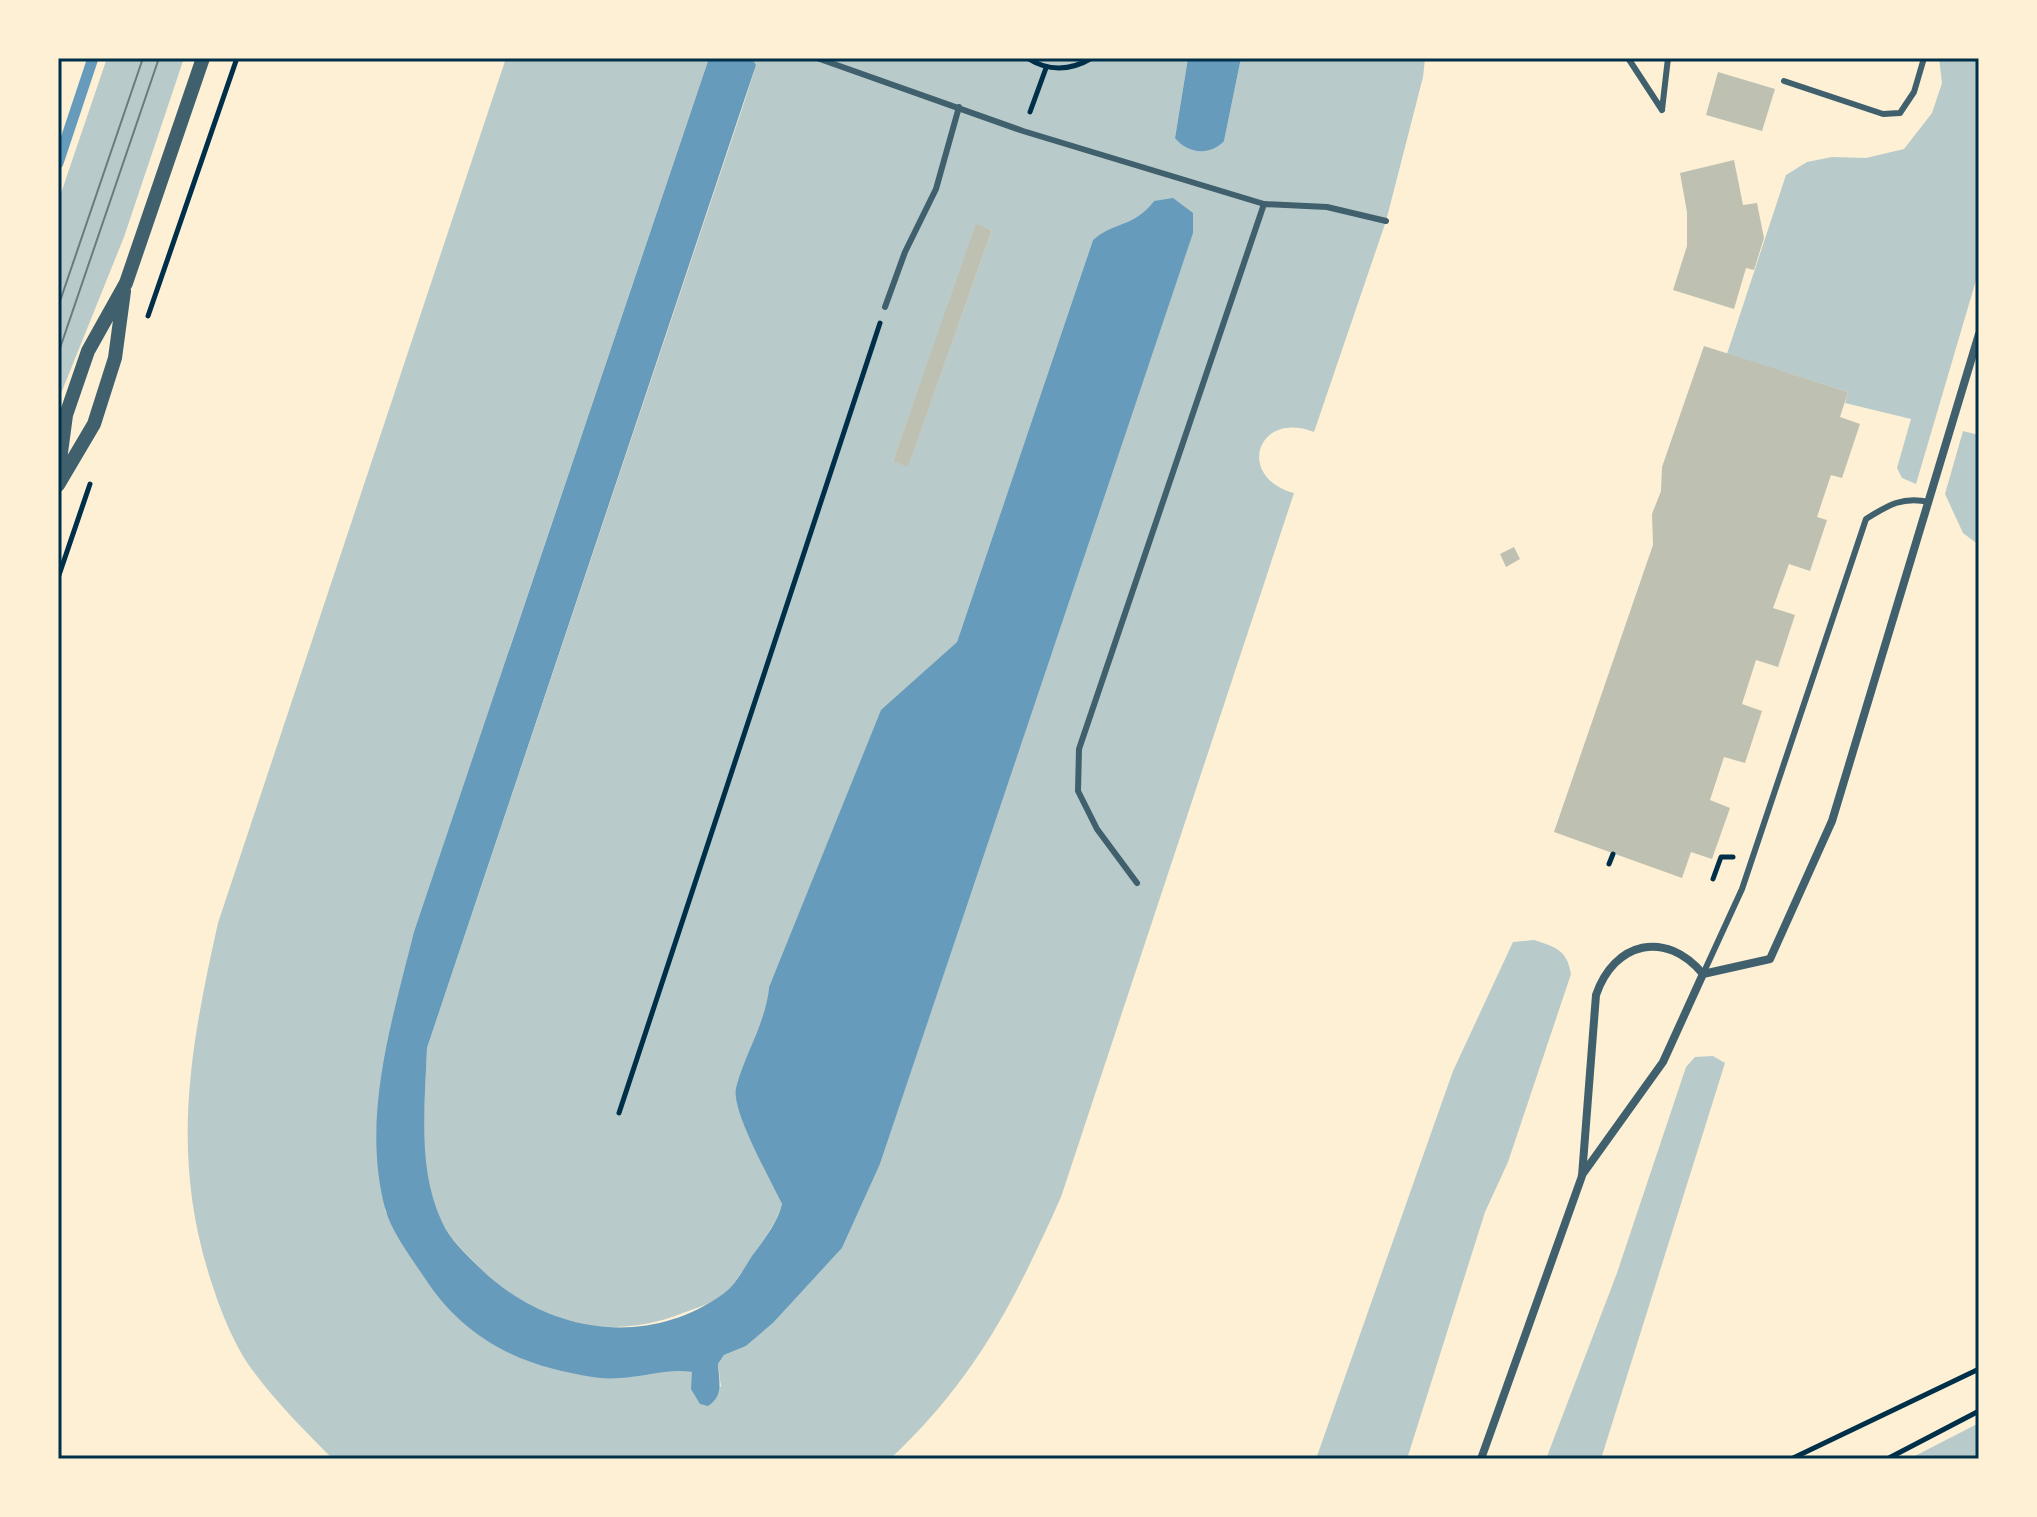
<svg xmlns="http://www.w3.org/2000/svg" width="2037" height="1517" viewBox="0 0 2037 1517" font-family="Jost,sans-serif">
<rect width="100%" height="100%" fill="#fdf0d5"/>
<path fill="#b9caca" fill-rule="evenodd" d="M107 58H184L124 237 58 401V202Z
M506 58H709L510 647 385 1210C426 1285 461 1344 548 1367 560 1370 577 1368 591 1369 621 1369 652 1370 683 1370L692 1372 693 1378 721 1387 718 1364 724 1355 746 1346 773 1323 842 1248 880 1164 1017 754 1154 201C1133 228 1114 221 1093 240L957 642 881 711 769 987 767 1004 738 1105 782 1204C777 1222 766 1236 755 1252 746 1265 738 1280 727 1291 716 1302 697 1308 683 1313 610 1342 538 1325 482 1270 468 1255 452 1242 442 1223 416 1171 425 1105 427 1048L745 100 756 65 752 58H1188L1175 138 1224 141 1241 58H1425L1423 77 1386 221 1314 432C1257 410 1235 477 1294 493L1061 1197C1014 1302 976 1378 890 1459H333C303 1429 273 1399 248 1364 232 1340 220 1309 211 1281 170 1154 190 1049 218 923ZM977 225 992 230 908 466 893 461Z
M1939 58H1979V270L1916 484 1902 478 1897 468 1911 419 1845 403 1848 392 1727 354 1786 175 1807 162 1832 157 1866 158 1904 149 1932 113 1942 83Z
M1963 431 1979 435V545L1963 533 1945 494Z
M1534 940C1556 947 1567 950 1571 974L1508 1162 1485 1212 1407 1459H1316L1453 1071 1513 942Z
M1713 1056 1725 1063 1601 1459H1546L1617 1273 1686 1067 1695 1057Z
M1979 1423V1459H1909Z"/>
<path fill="#669bbc" d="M709 58H752L756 65 427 1048C425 1105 417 1169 442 1222 450 1240 466 1254 480 1268 545 1332 645 1350 723 1294 735 1286 744 1268 752 1256 764 1239 777 1224 782 1204 771 1180 731 1111 736 1088 745 1053 766 1023 769 987L881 710 957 642 1093 240C1114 221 1133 228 1154 201L1173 198 1193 213V233L880 1164 842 1248 773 1323 746 1346 724 1355 718 1364C719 1381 724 1396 708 1406L700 1404 691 1389 692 1372C669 1368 643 1377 620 1378 598 1380 575 1374 554 1369 498 1355 455 1325 424 1277 410 1256 391 1231 385 1208 361 1117 392 1021 414 932Z
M1188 58H1241L1224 141C1210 156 1188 154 1175 138Z"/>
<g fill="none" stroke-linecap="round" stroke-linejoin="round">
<path stroke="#669bbc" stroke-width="11" d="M58 163 93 58"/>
</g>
<path fill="#bec0b2" d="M1718 72 1775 89 1762 131 1706 115Z
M1734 160 1743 205 1757 203 1764 238 1754 270 1746 268 1734 309 1673 290 1687 246V212L1680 173Z
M976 224 992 230 908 467 893 461Z
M1704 346 1848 392 1840 417 1860 424 1842 478 1831 475 1817 517 1827 520 1810 571 1789 564 1773 608 1795 615 1778 667 1756 660 1742 704 1762 711 1745 763 1724 757 1710 800 1730 808 1712 859 1691 852 1682 878 1554 832 1653 545 1652 514 1661 491 1662 467Z
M1514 547 1520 559 1506 567 1500 554Z"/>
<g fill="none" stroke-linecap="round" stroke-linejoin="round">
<path stroke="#003049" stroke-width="5" d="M1027 58C1049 72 1070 71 1092 58
M1030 112 1046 68
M148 316 237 58
M58 578 90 484
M1609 864 1613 854
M1713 879 1721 857H1733
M619 1113 880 323
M1791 1459 1979 1369
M1887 1459 1979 1411"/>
<path stroke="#3f606c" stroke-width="6" d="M817 58 1023 131 1264 204 1327 207 1386 221
M1628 58 1662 110
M1784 81 1883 114 1900 113 1914 92 1924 58
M1662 110 1668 58
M885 307 905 252 936 189 959 107
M1137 883 1097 829 1078 791 1079 749 1264 204
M1703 974 1742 889 1866 519C1888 505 1903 496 1929 502"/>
<path stroke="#3f606c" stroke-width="8" d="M1582 1175 1663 1062 1703 974
M1481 1459 1582 1176 1596 995C1614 942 1666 929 1703 974L1770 959 1832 821 1979 334"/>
<path stroke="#3f606c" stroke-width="14" d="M58 475 66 415 88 351 126 283 203 58
M58 485 94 424 115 358 124 291"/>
<path stroke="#657d81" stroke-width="2" d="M58 307 143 58
M58 354 159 58"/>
</g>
<rect width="2037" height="1517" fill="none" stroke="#fdf0d5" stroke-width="120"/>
<rect x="60" y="60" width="1917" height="1397" fill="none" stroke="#003049" stroke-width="3"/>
</svg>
